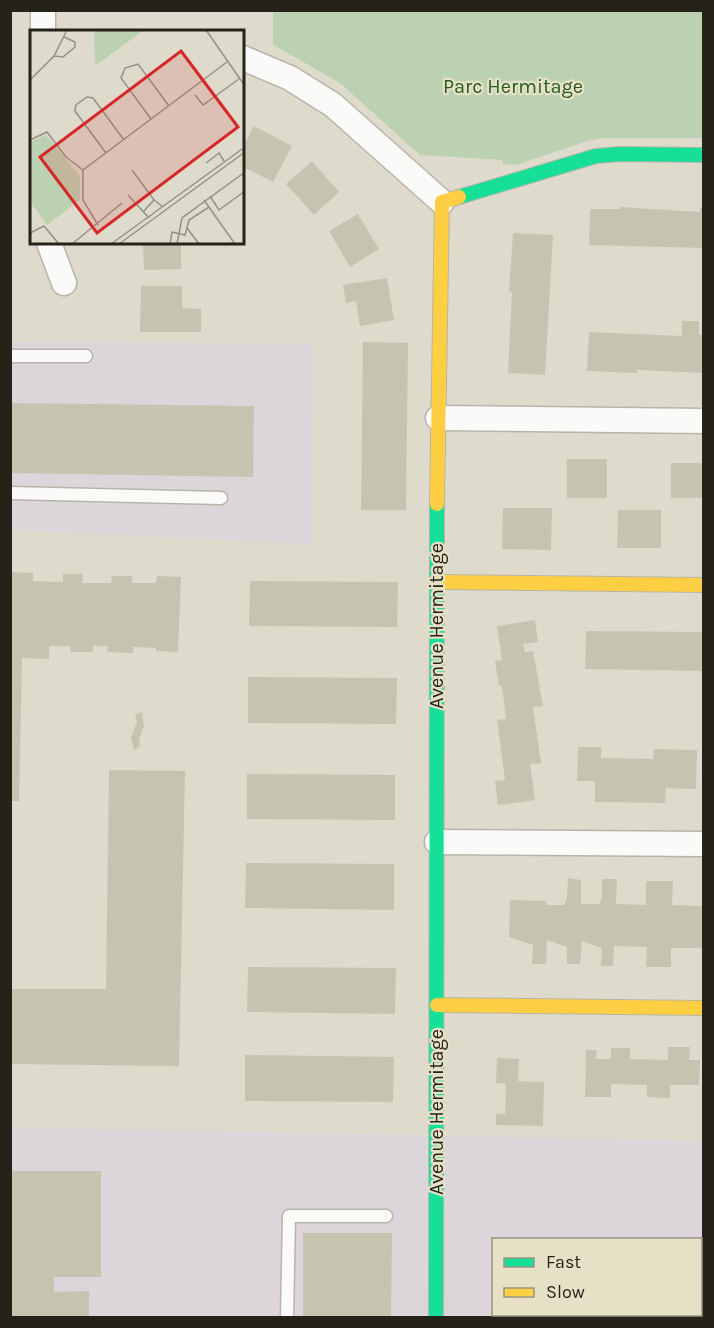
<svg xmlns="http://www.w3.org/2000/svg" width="714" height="1328" viewBox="0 0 714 1328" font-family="Karla,sans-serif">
<rect width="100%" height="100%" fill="#dedbcd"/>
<path fill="#dcd6db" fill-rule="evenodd" d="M11 342 314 344 312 544 11 530Z
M10 1127 703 1141V1317H11ZM494 1240H700V1314H494Z"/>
<path fill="#bcd1b2" d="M273 11H703V138H604L587 141 516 165 503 164V160L420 155 340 83 273 45Z"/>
<path fill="#c7c3b1" d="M254 126 292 146 273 182 243 167V147Z
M312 161 339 192 314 215 286 184Z
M620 207 700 212V208H704V248L589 245 590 209H620Z
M358 214 379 249 350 267 329 231Z
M513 233 553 235 545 375 508 373 512 292 509 291Z
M143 243H181V269L144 270Z
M387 278 394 320 360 326 356 301 346 303 343 285Z
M141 286H182V308L201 309V332H140Z
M682 321H699V335H704V373L637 370V373L587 371 589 332 682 336Z
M363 342 408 343 406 510H361Z
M10 403 254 406 253 477 10 473Z
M567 459H607V498H567Z
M671 463H704V498H671Z
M503 508H552L551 550 502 549Z
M618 510H661V548H617Z
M10 572 33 573V581L63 582V574H83L82 583H111L112 576H132V583H156L157 576 181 577 178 652 156 651V648L133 647V653L107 652 108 646H93V652H70V646H49V659L22 658 19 801H10Z
M250 581 398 582 397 627 249 626Z
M535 620 538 642 523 644 525 652 533 651 543 706 533 707 541 763 530 764 535 800 498 805 495 781 505 780 497 720 506 719 502 686H499L495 661 502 660 497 626Z
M586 631 704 632V671L585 669Z
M248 677 397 678 396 724 248 723Z
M142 712 144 726 139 740 140 746 134 750 131 738 137 722 135 715Z
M578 747H601V758L653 759 654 749 697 750 696 789 666 788 665 803 595 802V781H577Z
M109 770 185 771 179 1066 10 1064V989H106Z
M247 774 395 775V820L247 819Z
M246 863 394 864V910L245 908Z
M568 878 581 880V904H599L602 897V879H617L616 904 646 905V881H673L672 905 704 906V948H671V967H646L647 947 614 946 613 966H601L602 948 582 941 580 964H567V947L547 940 546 964H532L533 945 509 937 510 900 546 901V905H564L567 898Z
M248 967 396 968 395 1014 247 1012Z
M668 1047H690L689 1060H700L699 1085H670V1098L647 1097V1085L611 1084V1097H585L586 1050H597L596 1059H611V1048H630V1059L668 1060Z
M245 1055 394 1057 393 1102 245 1101Z
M497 1058 519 1059 518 1081 544 1082 543 1126 496 1125V1114H505L506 1084 496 1083Z
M10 1171H101V1277H54V1292L89 1291V1318H10Z
M303 1233H392L391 1318H303Z
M530 1314H624V1318H530Z"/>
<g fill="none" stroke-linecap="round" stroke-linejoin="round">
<defs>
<path id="lane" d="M10 356H86
M10 493 221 498
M287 1318 289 1216H386"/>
<path id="street" d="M43 32V10
M243 58 290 78 333 105 442 202
M49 243 64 283
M438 418 704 421
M437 842 704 844"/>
<path id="fast" d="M459 197 596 156 621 154 704 155
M436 1318 437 504"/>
<path id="slow" d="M437 504 442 202 459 197
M436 582 704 585
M437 1005 704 1008"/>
</defs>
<use href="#lane" stroke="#b7b4a9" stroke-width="15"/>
<use href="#street" stroke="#b7b4a9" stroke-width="27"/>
<use href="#fast" stroke="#b7b4a9" stroke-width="16"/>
<use href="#slow" stroke="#b7b4a9" stroke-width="16"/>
<use href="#lane" stroke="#fafaf8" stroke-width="12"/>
<use href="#street" stroke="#fafaf8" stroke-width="24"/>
<use href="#fast" stroke="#16e098" stroke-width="14"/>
<use href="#slow" stroke="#ffcf43" stroke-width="14"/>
</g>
<g text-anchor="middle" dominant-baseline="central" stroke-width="4.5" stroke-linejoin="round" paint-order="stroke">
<g font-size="20" fill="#245c1d" stroke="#e5e0c6">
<text x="513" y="86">Parc Hermitage</text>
</g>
<g font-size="20" fill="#252319" stroke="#e5e0c6">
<text transform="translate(436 626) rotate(-90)">Avenue Hermitage</text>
<text transform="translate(436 1112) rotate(-90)">Avenue Hermitage</text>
</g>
</g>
<g transform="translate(30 30)">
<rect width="214" height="214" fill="#dedbcd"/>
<path d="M64 0H114L65 36ZM16 105 50 146V170L17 195 0 171V112Z" fill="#bcd1b2"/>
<path fill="none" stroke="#949185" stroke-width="1.5" d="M176 0 215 56M24 26 33 27 45 17V12L34 7M0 50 24 26 37 0M165 65 173 75 209 49M121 89 91 48 95 38 108 34 139 76M0 110 17 102 36 127 53 140M76 123 45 81 46 75 57 67 63 68 94 110M176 133 189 123 194 131M53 140 197 32M53 140V170L68 195M102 140 124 170M98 165 119 188M180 166 189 180 215 161M174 170 205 214M113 182 124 170 133 177M157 198 159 190 179 177M0 203 14 196 29 214M42 214 92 173M81 214 215 117M89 214 215 122M140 214 142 202 155 205 157 198 169 214M147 214 152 188 215 142"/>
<path fill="#d62828" fill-opacity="0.15" stroke="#d62828" stroke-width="3" d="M151 21 208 97 67 203 10 127Z"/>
<rect width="214" height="214" fill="none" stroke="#252319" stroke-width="3"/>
</g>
<rect width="714" height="1328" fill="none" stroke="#252319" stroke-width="24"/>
<rect x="492" y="1238" width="210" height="78" fill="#e5e0c6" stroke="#989481" stroke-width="1.5"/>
<rect x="504" y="1258" width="30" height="9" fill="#16e098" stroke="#989481" stroke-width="1.5"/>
<text x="546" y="1268" font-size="18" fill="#252319">Fast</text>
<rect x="504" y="1288" width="30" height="9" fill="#ffcf43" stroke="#989481" stroke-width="1.5"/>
<text x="546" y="1298" font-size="18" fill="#252319">Slow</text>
</svg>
